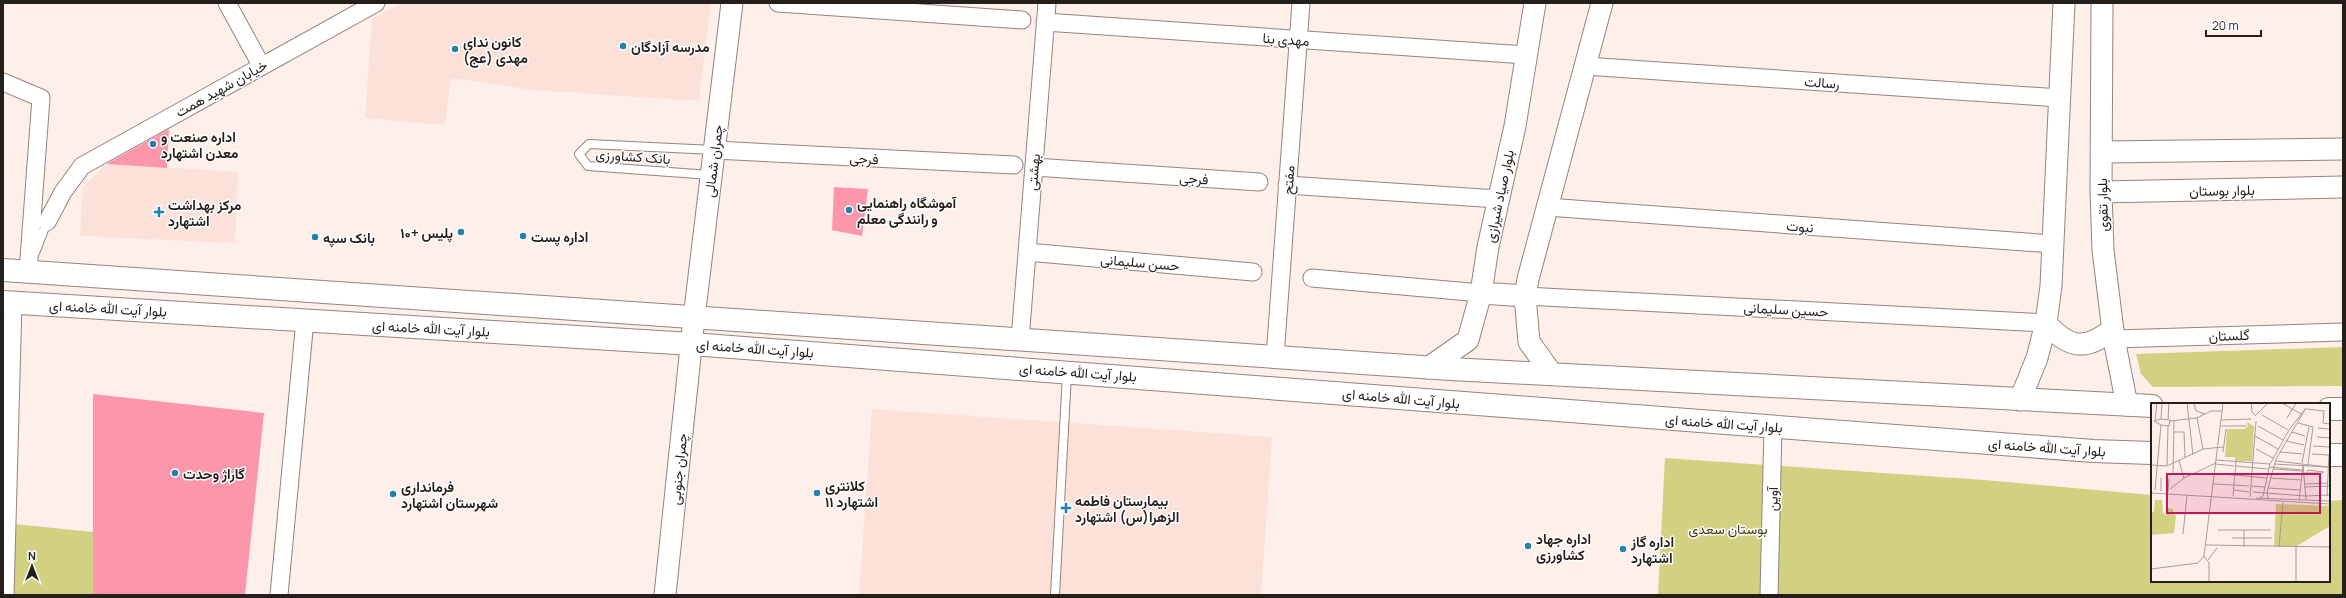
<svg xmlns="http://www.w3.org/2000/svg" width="2346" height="598" viewBox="0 0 2346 598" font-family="Manrope,Vazirmatn,sans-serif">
<rect width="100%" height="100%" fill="#feefea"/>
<path fill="#fce1d8" d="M403 3H711L699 101 534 90 451 78 445 125 365 118 372 19Z
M107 164 238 172 235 243 80 236 83 187Z
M872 409 1272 437 1261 595H859Z"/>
<path fill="#d2d081" d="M2343 347V386L2153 387 2141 374 2136 354Z
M1665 458 1984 480 2152 495V581H2329V501L2343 500V595H1658Z
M14 524 93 532V595H8Z"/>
<path fill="#fc96ab" d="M169 129 167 168 107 164 108 163Z
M834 187 868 189 862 236 832 230Z
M93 394 264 413 245 595H93Z"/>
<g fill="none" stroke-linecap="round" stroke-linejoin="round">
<defs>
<path id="service" d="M710 175 588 166 579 154 589 144 714 150
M35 253 47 222
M1055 595 1067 374"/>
<path id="minor" d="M227 3 261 65
M778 3 1022 20
M1045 22 1526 55
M1585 66 2060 98
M3 82 41 98 28 272
M714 150 1014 165
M1034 167 1259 182
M1287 185 1498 199
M1547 207 2053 244
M47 222 63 192 82 166 376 3
M1027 252 1253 272
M1312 278 1481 293
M1525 296 2046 323
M2114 339 2343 332
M1020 340 1047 3
M1275 357 1301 3
M5 595 13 303
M279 595 305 320
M1769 595 1773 427"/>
<path id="tertiary" d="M2102 3 2101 192 2103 250 2114 339 2127 405
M2103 152 2343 149
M2101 192 2343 187
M1481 293 1525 296
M2046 323C2069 349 2086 351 2113 329
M1428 368 1468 340 1481 293 1488 247 1515 126 1535 3
M1552 374 1529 342 1525 296 1528 279 1602 3
M2020 400 2037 358 2046 323 2051 286 2064 3
M665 595 694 318 732 3"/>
<path id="secondary" d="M3 270 1451 369 2152 406
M3 302 692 344 2093 451 2152 453
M2329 409H2343
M2329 455H2343"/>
</defs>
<use href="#service" stroke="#94837d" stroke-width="10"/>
<use href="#minor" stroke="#94837d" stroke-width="19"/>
<use href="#tertiary" stroke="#94837d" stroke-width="23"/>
<use href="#secondary" stroke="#94837d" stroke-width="24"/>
<use href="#service" stroke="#fff" stroke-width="8"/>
<use href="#minor" stroke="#fff" stroke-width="17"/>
<use href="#tertiary" stroke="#fff" stroke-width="21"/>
<use href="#secondary" stroke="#fff" stroke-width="22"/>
</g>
<g fill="#1f83ad" stroke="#fff" stroke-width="1.5">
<circle cx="623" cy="46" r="4"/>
<circle cx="455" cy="49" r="4"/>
<circle cx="153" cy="144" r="4"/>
<circle cx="849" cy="210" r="4"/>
<path d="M157 206h4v4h4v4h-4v4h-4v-4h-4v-4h4z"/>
<circle cx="461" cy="232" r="4"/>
<circle cx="523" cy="236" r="4"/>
<circle cx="315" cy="237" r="4"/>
<circle cx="175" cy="473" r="4"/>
<circle cx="817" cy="493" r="4"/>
<circle cx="393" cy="494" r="4"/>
<path d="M1064 502h4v4h4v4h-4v4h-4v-4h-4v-4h4z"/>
<circle cx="1528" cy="546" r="4"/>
<circle cx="1623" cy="549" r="4"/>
</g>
<g text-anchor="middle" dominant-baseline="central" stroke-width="3" stroke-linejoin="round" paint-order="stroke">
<g font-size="14" fill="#251f1c" stroke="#fff">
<text transform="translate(1286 39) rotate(4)">مهدی بنا</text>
<text transform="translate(1822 82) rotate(4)">رسالت</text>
<text transform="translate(221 88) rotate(-29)">خیابان شهید همت</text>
<text transform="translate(633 156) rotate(4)">بانک کشاورزی</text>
<text transform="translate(864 158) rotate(3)">فرجی</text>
<text transform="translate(713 161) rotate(-83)">چمران شمالی</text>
<text transform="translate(1033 172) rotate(-85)">بهشتی</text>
<text transform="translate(1194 178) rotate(4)">فرجی</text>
<text transform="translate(1288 180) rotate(-86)">مفتح</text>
<text transform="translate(2222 190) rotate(-1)">بلوار بوستان</text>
<text transform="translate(1499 196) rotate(-78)">بلوار صیاد شیرازی</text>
<text transform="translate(2102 205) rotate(-91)">بلوار تقوی</text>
<text transform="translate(1800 226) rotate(4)">نبوت</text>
<text transform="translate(1140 262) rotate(5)">حسن سلیمانی</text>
<text transform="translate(108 308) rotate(3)">بلوار آیت الله خامنه ای</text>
<text transform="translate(1786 309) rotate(3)">حسین سلیمانی</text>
<text transform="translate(431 328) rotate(3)">بلوار آیت الله خامنه ای</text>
<text transform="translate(2229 335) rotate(-2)">گلستان</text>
<text transform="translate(755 348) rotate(4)">بلوار آیت الله خامنه ای</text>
<text transform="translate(1078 372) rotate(4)">بلوار آیت الله خامنه ای</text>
<text transform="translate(1401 398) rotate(5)">بلوار آیت الله خامنه ای</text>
<text transform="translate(1724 423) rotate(4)">بلوار آیت الله خامنه ای</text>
<text transform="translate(2047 447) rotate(4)">بلوار آیت الله خامنه ای</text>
<text transform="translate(678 469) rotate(-84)">چمران جنوبی</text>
<text transform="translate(1772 499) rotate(-89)">آوین</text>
</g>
<g font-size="14" font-weight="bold" fill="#251f1c" stroke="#fff" text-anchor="start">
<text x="463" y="41">کانون ندای<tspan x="463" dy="16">مهدی (عج)</tspan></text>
<text x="631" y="46">مدرسه آزادگان</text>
<text x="161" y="136">اداره صنعت و<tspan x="161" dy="16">معدن اشتهارد</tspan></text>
<text x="857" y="202">آموشگاه راهنمایی<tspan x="857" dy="16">و رانندگی معلم</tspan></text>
<text x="168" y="204">مرکز بهداشت<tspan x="168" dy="16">اشتهارد</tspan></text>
<text x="453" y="232" text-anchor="end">پلیس +۱۰</text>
<text x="531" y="236">اداره پست</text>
<text x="323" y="237">بانک سپه</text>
<text x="183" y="473">گاراژ وحدت</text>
<text x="825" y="485">کلانتری<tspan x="825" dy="16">۱۱ اشتهارد</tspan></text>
<text x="401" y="486">فرمانداری<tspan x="401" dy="16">شهرستان اشتهارد</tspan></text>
<text x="1075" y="500">بیمارستان فاطمه<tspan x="1075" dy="16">الزهرا(س) اشتهارد</tspan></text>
<text x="1536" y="538">اداره جهاد<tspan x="1536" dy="16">کشاورزی</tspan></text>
<text x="1631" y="541">اداره گاز<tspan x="1631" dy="16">اشتهارد</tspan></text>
</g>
<g font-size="14" fill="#3f3e13" stroke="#fff">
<text x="1728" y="528">بوستان سعدی</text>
</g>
</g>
<g transform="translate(2151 403)">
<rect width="179" height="179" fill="#feefea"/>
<path d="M96 19 103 23 101 58H84V54H74L76 26H93L97 24ZM4 97H11L12 110 16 113 17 105 22 106V111L25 112 23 130 0 132V109H3ZM125 101 179 103V123L144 144 123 143Z" fill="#d2d081"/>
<path fill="none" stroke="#a79c98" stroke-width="1" d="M36 0 42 52M43 0 45 8 54 11M100 0 101 9 104 12M131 0 150 11M156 6 173 8 172 20 179 21M111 12 137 27M104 13 117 0M46 15 52 46M136 15 145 0M10 16 19 17 18 23 10 22 3 18ZM10 16 11 0M17 16 18 0M4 17 6 0M70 17 100 16M19 18 46 15 60 8H71M147 20 162 24 157 61M70 23H96M107 23 132 37M167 25 179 26M23 29H33L34 55M141 29 154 33M104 33 127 46M166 34 179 35M135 38 153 42M162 43 179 44M105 46 122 55M72 49 75 26M129 49 151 51M161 51 178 52M65 57 119 61M28 58 33 75M151 60 158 24M65 61 83 63M123 61 177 64 125 58M0 62 16 63 52 46 72 44M16 62 17 23M85 63 117 66M118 64 151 67M122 66 151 68M153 70H172L173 69 157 67 156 70M22 71 23 18M64 71 83 72M84 72 116 75M14 75 18 77 17 89M119 75 150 77M62 81 82 82M154 81 176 80M83 82 98 83M100 83 114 84M153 84 179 83M117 85 150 87M19 86 33 75 65 60M4 87 10 22M83 87 98 89M10 88V75M102 89 154 93M0 90 179 101M82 93 85 58M154 93 179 92M176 93 178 52M99 94 105 18M105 95 179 98M109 95 112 93 119 61 138 27 155 5 125 56 116 89 117 95M148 97 152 63 155 96M16 112V91M67 127H120M93 127V144M32 131 36 92M81 135H121M55 142 179 144M128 144 132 99M145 144V179M57 157 66 145M0 166 47 160 53 153M58 179V160L53 153 72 0"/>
<path fill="#c2185b" fill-opacity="0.15" stroke="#c2185b" stroke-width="2" d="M16 71H169V110H16Z"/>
<rect width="179" height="179" fill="none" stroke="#251f1c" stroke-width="2"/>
</g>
<rect width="2346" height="598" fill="none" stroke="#251f1c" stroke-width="8"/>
<g transform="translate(32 566)" stroke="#ffffff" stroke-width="3" paint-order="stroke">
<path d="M0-3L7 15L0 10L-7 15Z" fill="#251f1c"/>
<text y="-6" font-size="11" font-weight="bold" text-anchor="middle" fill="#251f1c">N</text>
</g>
<path d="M2206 30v6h55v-6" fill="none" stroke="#251f1c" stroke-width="2"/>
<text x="2212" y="30" font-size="12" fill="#251f1c" stroke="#ffffff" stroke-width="3" paint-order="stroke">20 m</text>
</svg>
